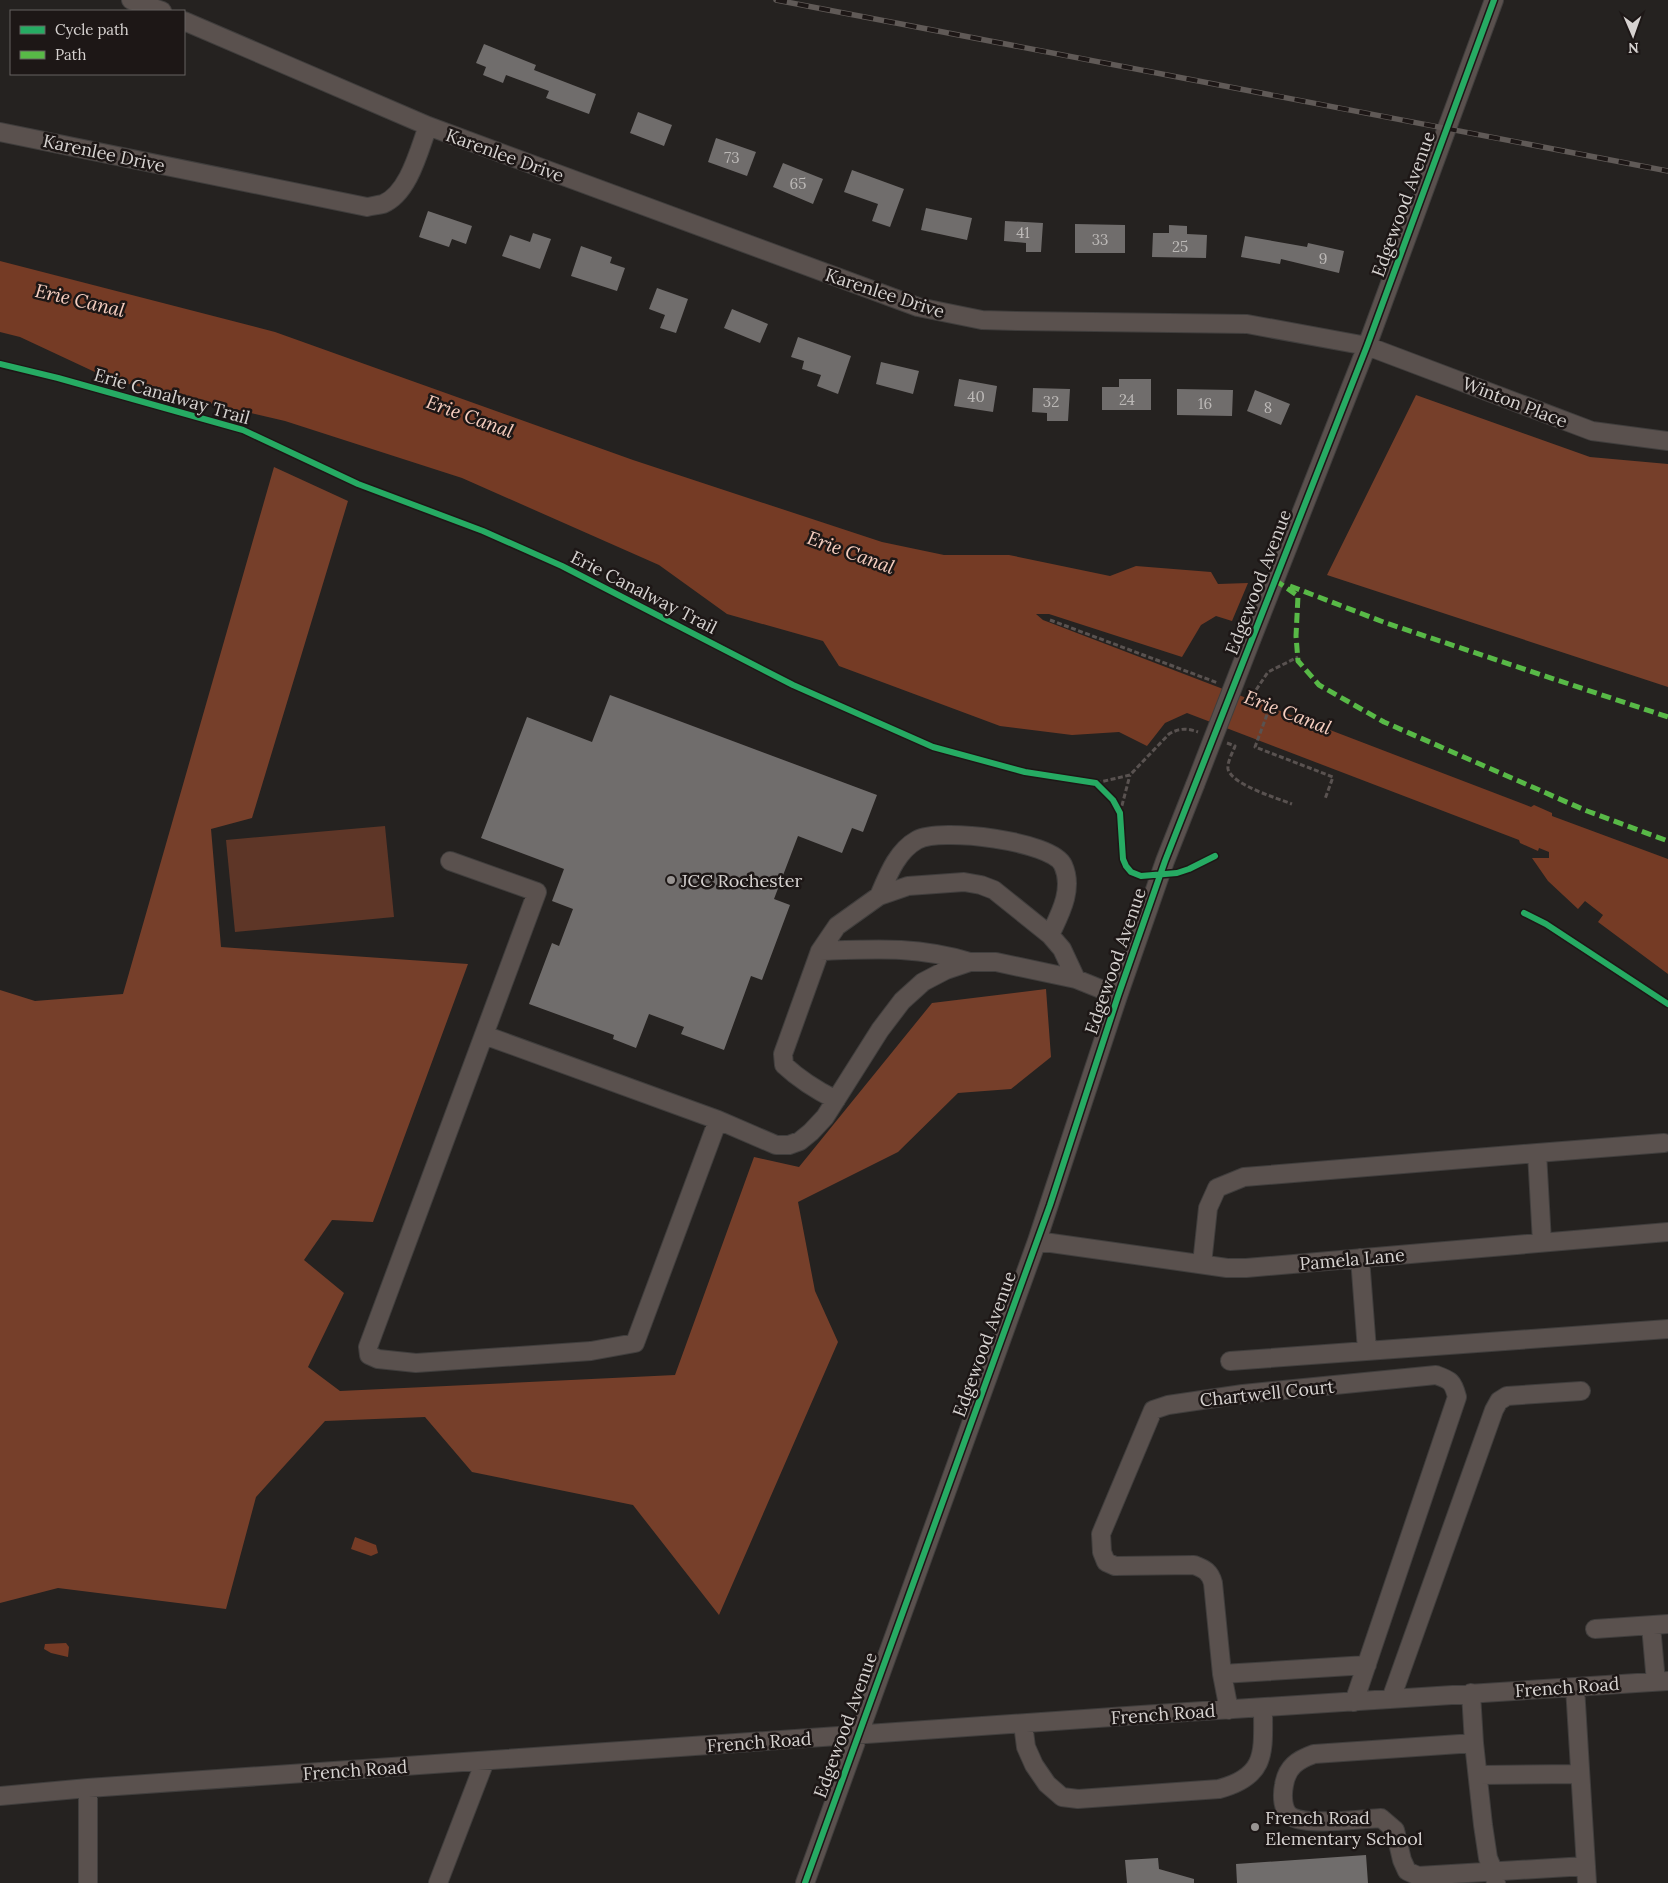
<svg xmlns="http://www.w3.org/2000/svg" width="1668" height="1883" viewBox="0 0 1668 1883" font-family="Lora,serif">
<rect width="100%" height="100%" fill="#252220"/>
<path fill="#5e3627" d="M385 826 394 917 235 932 226 840Z"/>
<path fill="#763f2a" d="M1416 395 1590 457 1668 464V687L1327 575Z
M274 467 348 501 252 818 211 829 221 947 468 964 373 1222 332 1220 304 1260 344 1293 308 1367 340 1391 675 1375 754 1157 799 1167 932 1003 1046 989 1051 1057 1011 1089 958 1093 898 1152 798 1202 815 1291 838 1342 719 1615 633 1505 472 1472 425 1417 325 1421 256 1497 226 1609 58 1588 0 1603V990L35 1001 123 994Z"/>
<path fill="#753b25" d="M0 261 275 332 633 460 882 542 944 555H1009L1110 576 1136 566 1211 572 1218 584 1248 583 1232 621 1216 616 1201 625 1182 657 1049 614H1036L1043 620 1531 807 1534 805 1552 813V816L1668 859V974L1598 922 1603 915 1585 901 1578 909 1548 881 1532 858H1549V852L1539 848 1538 851 1520 843 1519 840 1187 713 1165 723 1147 746 1119 732 1072 735 1000 726 839 666 823 641 727 614 659 565 462 478 285 421 112 380 20 337 0 332Z
M355 1537 376 1545 378 1553 371 1556 351 1549Z
M66 1643 69 1647 68 1657 51 1653 44 1649 45 1644Z"/>
<path fill="#706d6c" d="M484 44 536 65 534 70 596 94 589 114 546 98 549 91 506 75 503 83 483 75 486 67 476 63Z
M638 112 672 125 664 146 630 133Z
M716 138 756 152 747 176 708 162Z
M783 163 823 179 813 204 773 187Z
M852 170 904 189 890 227 872 221 878 204 844 192Z
M926 208 972 218 967 240 921 230Z
M428 211 472 226 466 244 452 239 449 247 419 237Z
M1005 221 1043 223 1041 252H1026V243L1004 241Z
M1075 224 1125 225V253H1075Z
M1169 225 1187 226V234L1207 235 1206 258 1152 257 1153 233H1169Z
M533 233 551 239 540 269 502 256 510 235 530 242Z
M1245 236 1307 247 1308 243 1344 251 1339 273 1281 259 1280 264 1241 257Z
M581 246 612 257 610 263 625 268 617 291 571 276Z
M657 288 688 299 676 333 660 328 665 315 649 309Z
M732 309 768 324 760 343 724 328Z
M798 337 851 356 838 394 817 386 821 375 802 369 804 361 791 357Z
M881 362 919 371 913 394 876 384Z
M959 379 997 386 993 412 954 406Z
M1119 379H1151V410H1102V387H1119Z
M1033 388 1070 389 1068 421H1047V413L1032 412Z
M1177 389 1233 390 1232 416 1177 415Z
M1255 390 1290 404 1281 425 1247 411Z
M610 695 877 795 863 832 852 828 842 853 798 836 774 899 790 905 762 980 751 976 724 1050 681 1034 684 1027 649 1014 636 1048 613 1039 614 1035 529 1004 552 943 559 946 573 909 552 901 564 869 481 838 527 717 592 742Z
M1366 1855 1368 1883H1237L1236 1864Z
M1158 1858 1159 1869 1194 1879V1883H1127L1125 1860Z"/>
<g fill="none" stroke-linecap="round" stroke-linejoin="round">
<defs>
<path id="minor" d="M131 0 162 11
M184 21 428 126 918 307 982 320 1017 321 1247 324 1367 346 1592 431 1668 441
M0 132 367 207C372 206 378 205 383 204 409 193 419 150 428 126
M1252 638 1367 346 1494 0
M450 861 537 892 368 1347 369 1355 378 1359 416 1363 591 1351 635 1343 718 1120
M879 896C888 875 897 851 917 840 940 827 1052 841 1063 865 1074 889 1060 914 1050 935
M820 951C875 949 917 946 970 962
M484 1035 718 1120 776 1145H789L800 1141 811 1132 825 1117 880 1030 902 1001 923 982 946 970 970 962H996L1076 979 1118 996
M836 1100C816 1090 800 1080 784 1065L783 1054 820 951 837 926 879 896 908 886 964 882 981 885 994 890 1050 935 1062 949 1076 979
M1537 1153 1664 1143
M1037 1241 1227 1268H1246L1668 1232
M1360 1258 1367 1350
M1202 1264 1208 1208 1217 1188 1244 1177 1537 1153 1542 1242
M1230 1361 1668 1329
M1651 1626 1656 1682
M1595 1629 1668 1624
M1222 1674 1367 1665
M1575 1687 1587 1883
M1471 1693 1474 1743 1483 1825 1488 1858 1494 1872 1496 1883
M1391 1699 1494 1410 1499 1401 1507 1396 1581 1391
M1229 1710 1222 1674 1213 1583C1210 1572 1205 1569 1194 1565L1115 1566 1106 1562 1102 1552 1101 1534 1153 1410 1168 1405 1243 1394 1436 1375C1450 1380 1453 1381 1457 1397L1354 1702
M1023 1724 1026 1747 1034 1765 1047 1784 1062 1797 1078 1799 1219 1789C1268 1776 1263 1751 1263 1708
M1474 1743 1314 1754C1297 1760 1287 1767 1284 1785 1282 1795 1282 1812 1292 1817 1308 1826 1361 1819 1381 1818L1395 1830 1402 1860 1407 1871 1418 1876 1586 1866
M1479 1775 1579 1774
M0 1796 88 1788 1141 1715 1668 1681
M88 1883V1788
M438 1883 485 1761
M805 1883 1037 1241 1118 996 1165 861 1195 785"/>
</defs>
<use href="#minor" stroke="#403e3d" stroke-width="20"/>
<path stroke="#595250" stroke-width="3" stroke-dasharray="5 2.5" stroke-linecap="butt" d="M1050 620 1218 683
M1247 694 1271 704 1255 747 1333 777 1325 799
M1252 696 1268 672 1298 657
M1227 743 1235 746C1233 752 1227 762 1228 769 1232 785 1277 798 1292 804
M1096 783 1130 775 1169 734C1179 728 1187 728 1198 732
M1120 813 1130 775"/>
<use href="#minor" stroke="#5a514e" stroke-width="18"/>
<defs>
<path id="rail" d="M776 0 1668 171"/>
</defs>
<use href="#rail" stroke="#605a57" stroke-width="5.5"/>
<use href="#rail" stroke="#1d1716" stroke-width="4" stroke-dasharray="11" stroke-linecap="butt"/>
<defs>
<path id="minor-bridge" d="M1195 785 1252 638"/>
</defs>
<use href="#minor-bridge" stroke="#403e3d" stroke-width="20" stroke-linecap="butt"/>
<use href="#minor-bridge" stroke="#5a514e" stroke-width="18"/>
<path stroke="#58b947" stroke-width="5" stroke-dasharray="10 5" stroke-linecap="butt" d="M1275 580 1298 596 1296 636 1298 661 1319 685 1384 722 1587 811 1668 841
M1290 586 1386 623 1668 717"/>
<defs>
<path id="cycleway" d="M0 364 58 378 243 430 358 484 483 531 562 566 793 685 933 747 1025 772 1096 783 1113 800 1120 813 1123 859 1126 866 1131 872 1141 876 1177 873 1189 869 1215 856
M1524 913 1546 924 1668 1004
M805 1883 1050 1205 1118 996 1165 861 1367 346 1494 0"/>
</defs>
<use href="#cycleway" stroke="#1d1716" stroke-width="9"/>
<use href="#cycleway" stroke="#26ab63" stroke-width="6"/>
</g>
<g fill="#989492" stroke="#1d1716" stroke-width="2">
<circle cx="671" cy="880" r="5"/>
<circle cx="1255" cy="1827" r="5"/>
</g>
<g text-anchor="middle" dominant-baseline="central" stroke-width="5" stroke-linejoin="round" paint-order="stroke">
<g font-size="15" fill="#bcb9b7">
<text x="732" y="157">73</text>
<text x="798" y="183">65</text>
<text x="1023" y="232">41</text>
<text x="1100" y="239">33</text>
<text x="1180" y="246">25</text>
<text x="1323" y="258">9</text>
<text x="976" y="396">40</text>
<text x="1127" y="399">24</text>
<text x="1051" y="401">32</text>
<text x="1205" y="403">16</text>
<text x="1268" y="407">8</text>
</g>
<g font-size="18" fill="#d6d2d0" stroke="#1d1716">
<text transform="translate(104 153) rotate(12)">Karenlee Drive</text>
<text transform="translate(505 155) rotate(20)">Karenlee Drive</text>
<text transform="translate(1403 204) rotate(-70)">Edgewood Avenue</text>
<text transform="translate(885 293) rotate(18)">Karenlee Drive</text>
<text transform="translate(172 396) rotate(16)">Erie Canalway Trail</text>
<text transform="translate(1515 402) rotate(21)">Winton Place</text>
<text transform="translate(1258 582) rotate(-69)">Edgewood Avenue</text>
<text transform="translate(644 592) rotate(27)">Erie Canalway Trail</text>
<text transform="translate(1115 961) rotate(-71)">Edgewood Avenue</text>
<text transform="translate(1352 1259) rotate(-5)">Pamela Lane</text>
<text transform="translate(984 1344) rotate(-70)">Edgewood Avenue</text>
<text transform="translate(1267 1393) rotate(-6)">Chartwell Court</text>
<text transform="translate(1567 1687) rotate(-4)">French Road</text>
<text transform="translate(1163 1714) rotate(-4)">French Road</text>
<text transform="translate(845 1725) rotate(-70)">Edgewood Avenue</text>
<text transform="translate(759 1742) rotate(-4)">French Road</text>
<text transform="translate(355 1770) rotate(-4)">French Road</text>
</g>
<g font-size="18" fill="#d6d2d0" stroke="#1d1716" text-anchor="start">
<text x="681" y="880">JCC Rochester</text>
<text x="1265" y="1817">French Road<tspan x="1265" dy="21">Elementary School</tspan></text>
</g>
<g font-size="19" font-style="italic" fill="#f7cfc0" stroke="#1d1716">
<text transform="translate(80 300) rotate(13)">Erie Canal</text>
<text transform="translate(470 416) rotate(20)">Erie Canal</text>
<text transform="translate(851 552) rotate(20)">Erie Canal</text>
<text transform="translate(1288 712) rotate(21)">Erie Canal</text>
</g>
</g>
<rect x="10" y="10" width="175" height="65" fill="#1d1716" stroke="#676260"/>
<rect x="20" y="26" width="25" height="8" fill="#26ab63" stroke="#676260"/>
<text x="55" y="35" font-size="15" fill="#d6d2d0">Cycle path</text>
<rect x="20" y="51" width="25" height="8" fill="#58b947" stroke="#676260"/>
<text x="55" y="60" font-size="15" fill="#d6d2d0">Path</text>
<g transform="translate(1633 35) rotate(178)" stroke="#1d1716" stroke-width="4" paint-order="stroke">
<path d="M0-4L9 19L0 12L-9 19Z" fill="#d6d2d0"/>
<text y="-8" font-size="14" font-weight="bold" text-anchor="middle" fill="#d6d2d0">N</text>
</g>
</svg>
